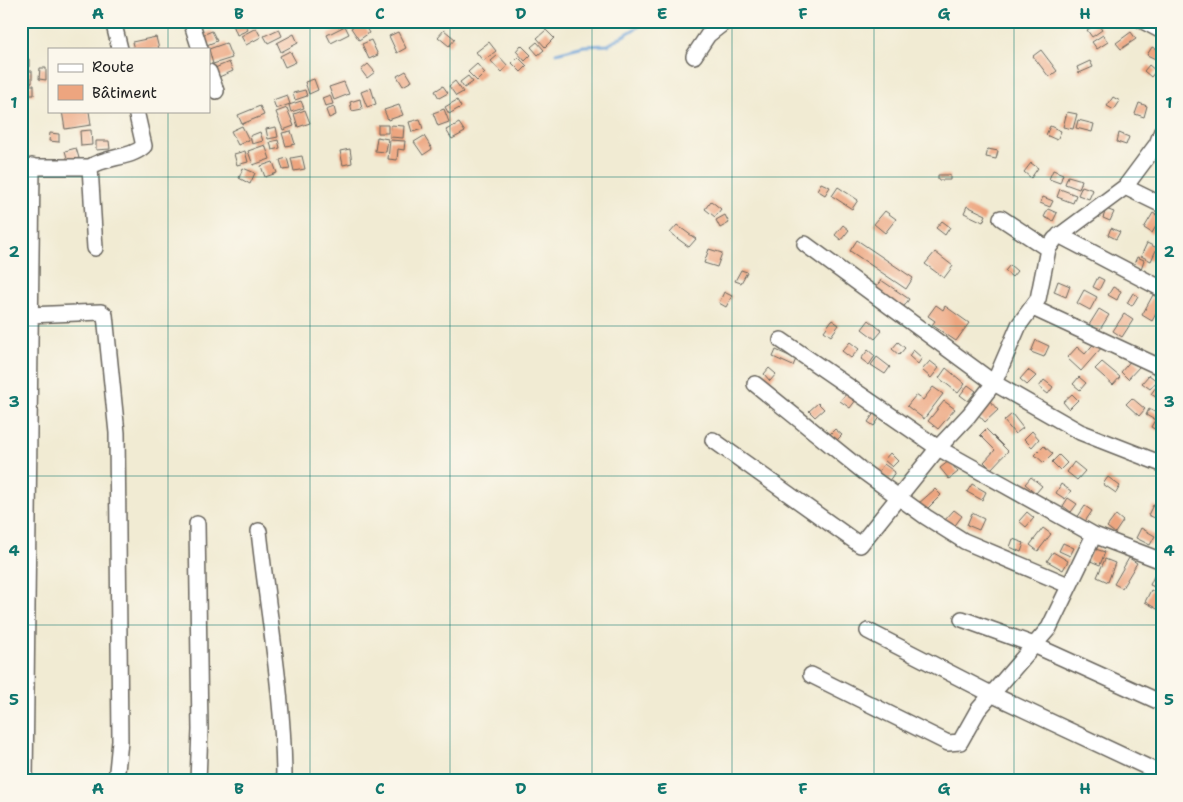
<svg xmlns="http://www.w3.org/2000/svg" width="1183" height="802" viewBox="0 0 1183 802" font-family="'Shantell Sans',sans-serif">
<rect width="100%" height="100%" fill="#fbf7ec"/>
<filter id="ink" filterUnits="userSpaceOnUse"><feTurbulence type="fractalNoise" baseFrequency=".02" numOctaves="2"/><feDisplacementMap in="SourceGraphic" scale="10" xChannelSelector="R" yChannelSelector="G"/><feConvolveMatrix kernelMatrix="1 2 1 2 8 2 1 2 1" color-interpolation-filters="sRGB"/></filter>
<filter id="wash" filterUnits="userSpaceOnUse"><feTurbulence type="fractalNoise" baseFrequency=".0096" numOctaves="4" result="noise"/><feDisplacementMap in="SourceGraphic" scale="20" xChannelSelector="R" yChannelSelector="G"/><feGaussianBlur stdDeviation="1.12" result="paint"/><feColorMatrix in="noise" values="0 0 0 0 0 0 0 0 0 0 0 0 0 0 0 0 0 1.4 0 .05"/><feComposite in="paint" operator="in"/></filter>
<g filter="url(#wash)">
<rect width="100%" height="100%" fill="#f1ebd3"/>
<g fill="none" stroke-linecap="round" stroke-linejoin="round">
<path stroke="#69a1d8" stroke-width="3" d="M556 53 584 46 608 45 648 21"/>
</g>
<g id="blocks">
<path fill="#eda57f" d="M235 21H244L248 30 237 35 232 22Z
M362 21 369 33 359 40 351 28Z
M1097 23 1102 30 1092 37 1087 30Z
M345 26 349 34 331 43 327 35Z
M256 28 261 37 246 45 241 36Z
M279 29 282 36 268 43 264 36Z
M444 30 455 39 449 46 438 37Z
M546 30 554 38 545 47 537 38Z
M212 31 217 41 204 46 200 36Z
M398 32 406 48 397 53 389 36Z
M1131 32 1136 39 1121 49 1116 43Z
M294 34 298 43 281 52 277 43Z
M1103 35 1108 42 1097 49 1092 42Z
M156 37 159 49H134L132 42Z
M371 40 378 55 369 59 362 44Z
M489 42 496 51 483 61 476 52Z
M537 42 544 50 538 55 531 47Z
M226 43 232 58 213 64 209 49Z
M521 45 531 55 525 61 516 51Z
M1152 47 1162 52V62L1147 55Z
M1041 50 1057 71 1049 77 1033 56Z
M290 51 296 62 285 67 280 56Z
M498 55 508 66 501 72 491 61Z
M518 57 527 66 521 72 512 63Z
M21 58 29 59V68L21 67Z
M1090 61 1093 67 1079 73 1077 67Z
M229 62 233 71 219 77 215 68Z
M368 64 375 72 367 78 361 70Z
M477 64 485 73 477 81 468 72Z
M1149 65 1156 71 1151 77 1144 71Z
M40 68H46V80L39 79Z
M21 71H32V83L21 82Z
M406 71 412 81 403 86 397 76Z
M468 76 473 82 464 88 460 82Z
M314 79 318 90 309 94 305 82Z
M455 81 463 92 456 96 449 86Z
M344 82 349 94 334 100 329 87Z
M25 85H34V95H25Z
M443 86 448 93 439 98 435 91Z
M371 88 376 104 367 107 361 92Z
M305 90 307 96 295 100 293 93Z
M287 95 290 104 276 109 273 100Z
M330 95 333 104 325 106 322 98Z
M1113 97 1120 101 1114 110 1107 106Z
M360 99 362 109 352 111 350 102Z
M457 100 461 107 449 114 445 107Z
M301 101 304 108 291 112 289 105Z
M1139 103 1147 106 1144 117 1135 114Z
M399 105 403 115 388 120 384 110Z
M260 106 264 115 242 124 238 115Z
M334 107 336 115 329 118 326 110Z
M287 108 294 126 283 130 276 112Z
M444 109 449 122 438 126 433 113Z
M305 110 310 123 298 127 294 114Z
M62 111H89L91 125 65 129Z
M1067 112 1077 114 1073 129 1063 127Z
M420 119 423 129 412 132 409 122Z
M1078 120 1094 124 1092 132 1076 128Z
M459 123 465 132 452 139 446 130Z
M378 125H388V133H378Z
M391 125 404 126 403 138 390 137Z
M242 126 249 140 238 145 231 131Z
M1050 126 1061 131 1057 140 1046 135Z
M276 127 278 137 268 139 266 129Z
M91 130 92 145 81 146 80 131Z
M291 131 295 144 286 146 282 133Z
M260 132 263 141 252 144 250 136Z
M50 133 59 134V142L49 141Z
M1119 133 1129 137 1126 145 1117 142Z
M424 136 432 149 423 155 414 142Z
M377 137 388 139 386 152 375 151Z
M278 140 280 148 272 150 270 142Z
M390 140 405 141 404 150 398 149 397 160 388 159Z
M96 141H109L110 149 96 150Z
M265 145 270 159 253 165 248 151Z
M76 148 79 158 68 161 65 151Z
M350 149 352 163 343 165 340 151Z
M988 149 998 151 996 159 986 157Z
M245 151 248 162 237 165 234 154Z
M302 156 305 169 294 171 291 158Z
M287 158 290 169 283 170 280 160Z
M273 162 277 173 265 177 261 166Z
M1031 163 1038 168 1031 178 1024 172Z
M243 168 255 173 250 184 239 178Z
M1053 170 1063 174 1060 183 1049 179Z
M938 175H950V180H938Z
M1068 176 1082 180 1079 189 1065 184Z
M821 183 830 187 825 195 817 190Z
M1082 186 1093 190 1089 199 1078 195Z
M838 187 858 200 852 209 832 196Z
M1060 189 1076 195 1073 203 1057 197Z
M1043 197 1053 201 1050 207 1040 203Z
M711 201 721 209 715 217 705 209Z
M967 206 986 215 983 222 964 213Z
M1048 209 1057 213 1053 221 1044 217Z
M1106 209 1114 212 1110 221 1103 218Z
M885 211 896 219 885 233 874 224Z
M1153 213 1161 218 1152 233 1144 228Z
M725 215 729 223 720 228 716 220Z
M942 221 950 227 945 235 936 228Z
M677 225 696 239 689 247 670 233Z
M843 225 849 230 841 240 835 235Z
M1111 228 1120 232 1116 239 1108 235Z
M857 240 913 278 906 289 850 251Z
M1147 243 1157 248 1151 261 1141 256Z
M709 249 722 253 717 267 704 263Z
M935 252 953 266 944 278 925 264Z
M1137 257 1144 260 1141 269 1133 266Z
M1010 265 1017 271 1012 277 1005 271Z
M741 270 747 272 741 283 735 281Z
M1098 277 1104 280 1099 290 1093 287Z
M881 280 909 299 903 308 875 289Z
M1058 281 1070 286 1066 297 1054 292Z
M1113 287 1121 291 1117 300 1108 295Z
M1084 290 1097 297 1090 310 1077 303Z
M724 292 732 296 726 307 719 303Z
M1133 293 1138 296 1132 306 1127 303Z
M1153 295 1162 300V303L1152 321 1142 315Z
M936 305 943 310 945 306 969 323 956 341 932 325 935 321 928 316Z
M1099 309 1109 315 1099 331 1089 325Z
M1124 314 1133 320 1122 337 1113 331Z
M832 320 839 325 831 336 824 331Z
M869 320 882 331 875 339 862 329Z
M1036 340 1049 346 1044 357 1031 352Z
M1096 341 1103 346 1081 371 1067 358 1077 347 1085 354Z
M850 342 859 349 851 358 842 351Z
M898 342 905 348 899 355 892 349Z
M776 350 796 359 793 366 773 357Z
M868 350 875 356 869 365 861 359Z
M913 350 922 358 918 364 909 356Z
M877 357 890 367 885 374 871 365Z
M1132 359 1140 366 1128 379 1121 372Z
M930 361 939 368 931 378 922 370Z
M1102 362 1120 377 1113 385 1095 369Z
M769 368 776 374 770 381 764 374Z
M946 368 965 384 958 393 939 378Z
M1028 370 1036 376 1027 385 1020 379Z
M1149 375 1157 381 1150 389 1142 383Z
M1079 377 1086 383 1080 390 1073 384Z
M1044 380 1053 387 1048 394 1039 387Z
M968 385 976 391 968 401 960 395Z
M933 387 943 394 924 419 907 406 916 395 923 400Z
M1156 387 1162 391V401L1151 394Z
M847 393 856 400 850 408 840 401Z
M1072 394 1078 400 1069 409 1063 402Z
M1132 398 1145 409 1139 416 1126 404Z
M989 400 998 410 985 422 976 412Z
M944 401 955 409 938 429 928 421Z
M818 403 824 409 815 417 809 411Z
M877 409 883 413 874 426 868 422Z
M1149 409 1162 416V423L1158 431 1151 427 1155 420 1146 415Z
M1012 414 1023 428 1015 434 1004 421Z
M835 429 842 435 837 440 830 434Z
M986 429 1008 451 991 469 984 462 995 450 980 435Z
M1032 431 1039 439 1032 447 1024 439Z
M1044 446 1053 454 1044 463 1035 455Z
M890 453 898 461 892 467 884 460Z
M1059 455 1067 463 1060 470 1052 462Z
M949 461 958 472 949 479 940 468Z
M1074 462 1085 471 1077 480 1067 472Z
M884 464 895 472 889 481 878 472Z
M1031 477 1042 486 1036 493 1025 484Z
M1108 477 1120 486 1116 493 1103 484Z
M972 484 986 492 982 500 967 492Z
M1061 484 1071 491 1065 499 1056 493Z
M935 489 941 495 925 511 918 504Z
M1068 498 1077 504 1071 512 1063 506Z
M1153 505 1162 509V521L1148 515Z
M1085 506 1092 511 1084 523 1077 518Z
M954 510 962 516 953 528 944 521Z
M1027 512 1034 518 1026 527 1019 521Z
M972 513 984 519 979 530 967 525Z
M1116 515 1123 521 1115 533 1107 527Z
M1043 528 1051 534 1038 551 1030 545Z
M1141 528 1155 536 1150 545 1136 538Z
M1013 539 1024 543 1021 552 1010 547Z
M1063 543 1074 548 1070 556 1059 551Z
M1092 548 1105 552 1100 565 1088 560Z
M1053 552 1068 561 1063 570 1047 561Z
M1129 558 1137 563 1122 588 1114 584Z
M1105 559 1115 563 1108 582 1097 577Z
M1154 576 1162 580 1159 589 1150 585Z
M1151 590 1162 596 1159 610 1145 602Z"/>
</g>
</g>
<g filter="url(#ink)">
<use href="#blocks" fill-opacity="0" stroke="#67645c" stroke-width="1"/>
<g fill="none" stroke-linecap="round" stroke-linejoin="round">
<defs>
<path id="minor" d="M113 21 120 49
M191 21 200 49
M1143 21 1162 31
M694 56 708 35 726 21
M209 72 216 91
M21 167H90C106 156 130 159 144 146L136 111
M90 167 95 248
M1125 187 1162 205
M1001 218 1048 249
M1059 235 1162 289
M805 244 994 383 1080 432 1162 464
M1033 308 1162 368
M29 315 101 312 105 315 117 433 120 741 116 781
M781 340 938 448 1094 535 1162 561
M755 384 864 472 926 517 964 541 1068 585
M713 440 860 545 938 448 969 415 994 383 1019 325 1038 299 1048 249 1055 239 1125 187 1157 144 1162 131
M197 524 200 730 198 781
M259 531C268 614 284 697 284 781
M962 619 1034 645 1162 703
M868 631 991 694 1162 774
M811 675 948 743 960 742 978 710 1049 628 1094 535
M25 781 32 166"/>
</defs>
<use href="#minor" stroke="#67645c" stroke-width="18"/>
<use href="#minor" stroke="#fff" stroke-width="15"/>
</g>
</g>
<path fill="none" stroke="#0f766e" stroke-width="1" stroke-opacity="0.55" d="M168 21V49M310 21V781M450 21V781M592 21V781M732 21V781M874 21V781M1014 21V781M168 111V781M21 177H1162M21 326H1162M21 476H1162M21 625H1162"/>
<rect width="1183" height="802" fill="none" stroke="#fbf7ec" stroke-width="55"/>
<rect x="48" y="48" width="162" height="65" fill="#fbf7ec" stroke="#a29f99"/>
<rect x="58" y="64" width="25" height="8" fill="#ffffff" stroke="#a29f99"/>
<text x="92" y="72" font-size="15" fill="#1c1c1c">Route</text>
<rect x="58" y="85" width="25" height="15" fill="#eda57f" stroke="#a29f99"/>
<text x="92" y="98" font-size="15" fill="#1c1c1c">Bâtiment</text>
<rect x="28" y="28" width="1128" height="746" fill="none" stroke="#0f766e" stroke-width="2"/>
<g font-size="16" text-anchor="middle" font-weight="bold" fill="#0f766e">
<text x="98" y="19">A</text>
<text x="239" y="19">B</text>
<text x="380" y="19">C</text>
<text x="521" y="19">D</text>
<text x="662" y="19">E</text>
<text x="803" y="19">F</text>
<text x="944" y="19">G</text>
<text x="1085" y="19">H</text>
<text x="14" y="108">1</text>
<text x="1169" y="108">1</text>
<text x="14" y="257">2</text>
<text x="1169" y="257">2</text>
<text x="14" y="407">3</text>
<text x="1169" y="407">3</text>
<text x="14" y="556">4</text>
<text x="1169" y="556">4</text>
<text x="14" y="705">5</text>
<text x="1169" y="705">5</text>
<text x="98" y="794">A</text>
<text x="239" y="794">B</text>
<text x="380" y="794">C</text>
<text x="521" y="794">D</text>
<text x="662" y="794">E</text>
<text x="803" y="794">F</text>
<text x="944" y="794">G</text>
<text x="1085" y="794">H</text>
</g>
</svg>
